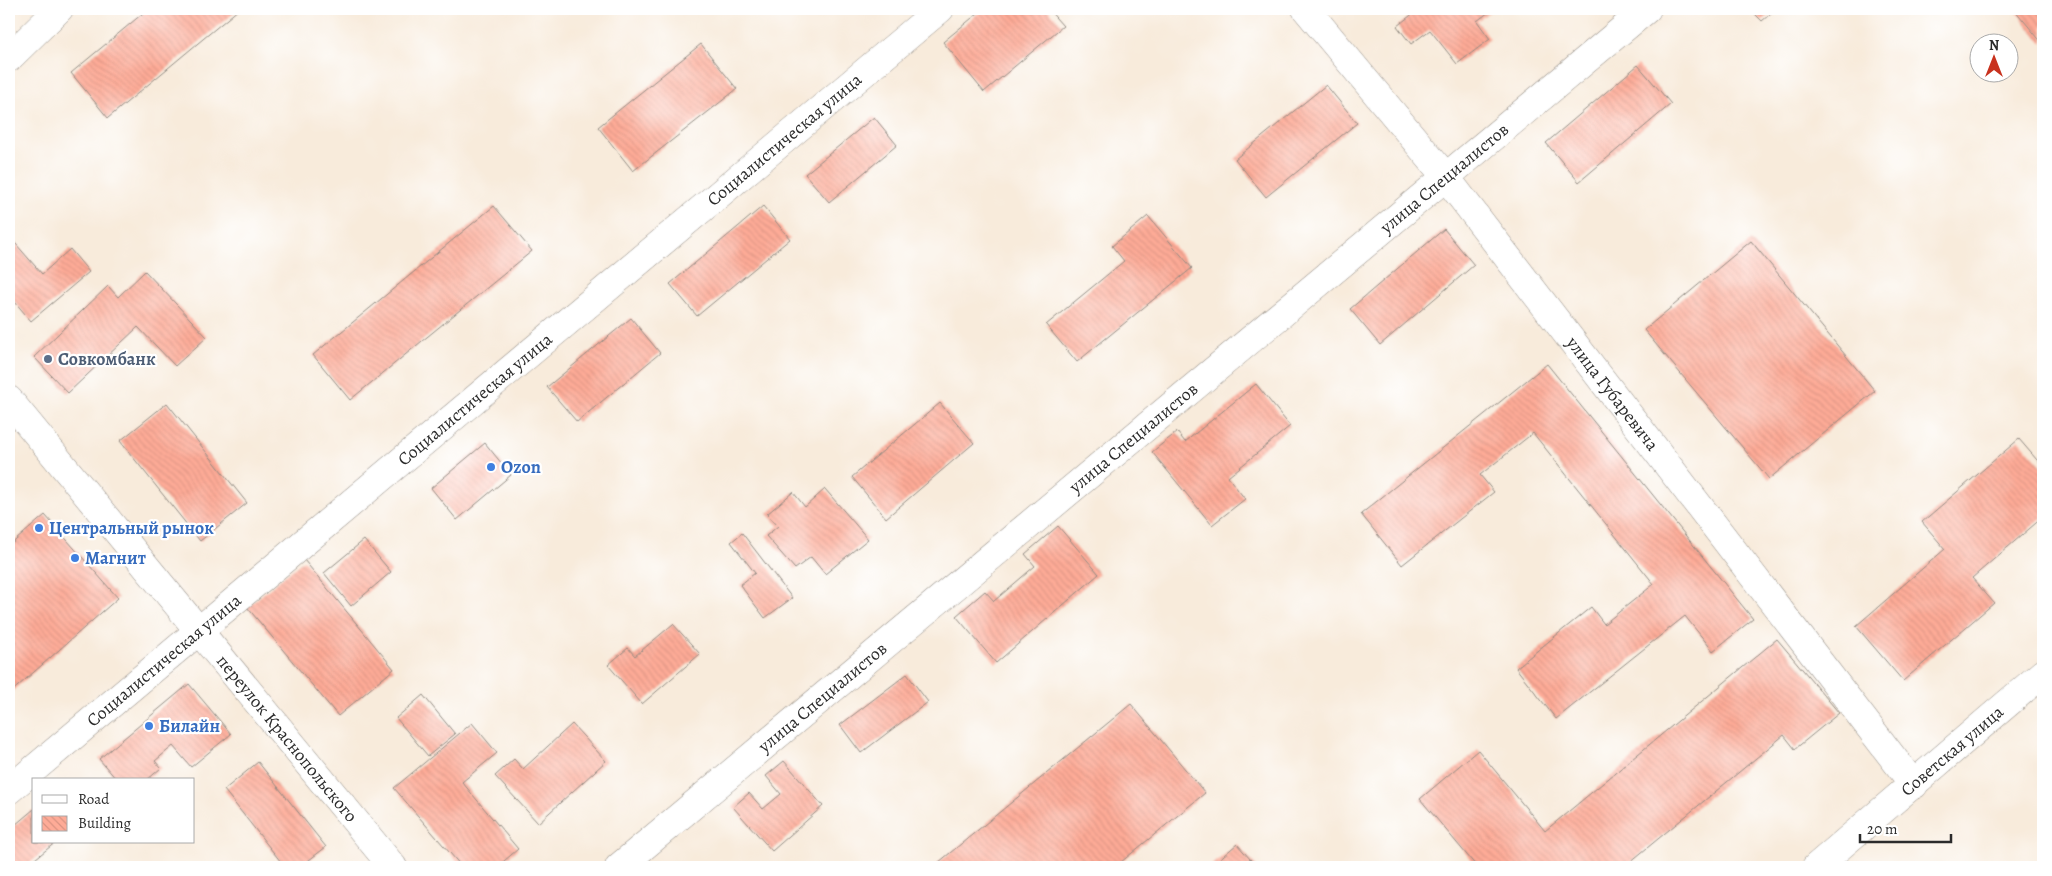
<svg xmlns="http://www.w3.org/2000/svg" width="2052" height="876" viewBox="0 0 2052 876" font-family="Alegreya,serif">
<defs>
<pattern id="building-back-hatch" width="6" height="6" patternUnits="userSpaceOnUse" patternTransform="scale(1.25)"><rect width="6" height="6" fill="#feab97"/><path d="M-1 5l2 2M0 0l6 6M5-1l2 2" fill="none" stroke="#da9382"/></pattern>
</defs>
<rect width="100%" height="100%" fill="#fff"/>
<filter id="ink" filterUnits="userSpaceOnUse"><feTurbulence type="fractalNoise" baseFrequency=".02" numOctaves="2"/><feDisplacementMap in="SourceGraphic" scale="10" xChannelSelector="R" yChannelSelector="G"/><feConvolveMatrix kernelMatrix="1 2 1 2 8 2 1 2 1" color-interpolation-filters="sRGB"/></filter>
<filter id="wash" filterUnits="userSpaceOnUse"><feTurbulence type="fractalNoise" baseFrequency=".0096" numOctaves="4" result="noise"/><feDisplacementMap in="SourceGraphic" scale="20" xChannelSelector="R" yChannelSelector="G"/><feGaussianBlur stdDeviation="1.12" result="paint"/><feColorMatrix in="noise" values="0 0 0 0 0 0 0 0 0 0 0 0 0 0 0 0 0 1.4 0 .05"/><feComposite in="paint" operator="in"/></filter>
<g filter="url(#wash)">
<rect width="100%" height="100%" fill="#f8ebdb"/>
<g id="blocks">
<path fill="url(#building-back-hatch)" d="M148 9H239L108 118 71 73Z
M983 9H1048L1063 26 984 92 943 42Z
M1419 9H1493L1477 21 1490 39 1457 64 1430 30 1411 44 1397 26Z
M1750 9H1776L1762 21Z
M2014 9H2043V44Z
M701 44 737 89 633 171 598 127Z
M1638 65 1671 104 1579 182 1546 143Z
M1326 85 1357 123 1266 197 1235 159Z
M874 117 897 145 829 202 805 174Z
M494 206 532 251 350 400 313 355Z
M763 206 790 239 697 316 670 284Z
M1148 216 1192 268 1077 362 1046 325 1124 261 1112 246Z
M1444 229 1474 265 1380 345 1350 309Z
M9 236 42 274 70 249 89 272 31 321 9 295Z
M1751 241 1875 391 1769 479 1644 330Z
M145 271 207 337 175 366 138 327 68 393 34 357 108 286 118 297Z
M631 318 660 353 577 422 547 387Z
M1547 364 1753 619 1713 651 1685 616 1556 719 1516 668 1591 607 1604 624 1654 584 1533 433 1480 475 1494 492 1402 565 1361 514Z
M1256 384 1290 426 1228 477 1245 499 1212 525 1152 452 1177 432 1185 442Z
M167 403 247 503 200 541 120 441Z
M940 403 974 443 886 518 852 477Z
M2019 439 2043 467V517L1972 578 1994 603 1903 681 1856 626 1945 549 1922 522Z
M485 443 511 475 457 520 431 488Z
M825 489 868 539 825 574 811 557 795 569 766 536 778 526 767 514 793 492 805 507Z
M45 515 118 598 9 694V546Z
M1058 526 1099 574 996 663 956 616 985 591 994 601 1035 566 1025 554Z
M742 533 792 598 765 618 740 585 755 573 731 542Z
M364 540 391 572 351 606 324 573Z
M304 560 394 669 338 716 247 607Z
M673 624 700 654 642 704 608 665 628 648 635 656Z
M1777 639 1839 713 1795 749 1784 735 1624 867H1477L1420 799 1478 750 1545 831Z
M907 674 928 702 861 753 840 725Z
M189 684 231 734 191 767 173 746 155 761 161 768 147 780H117L99 759Z
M423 695 455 734 428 756 396 718Z
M1131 704 1205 793 1115 867H933Z
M472 723 497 753 462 782 518 849 497 867H462L394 788Z
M572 724 606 761 538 823 495 776 514 759 523 769Z
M784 761 823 806 772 851 733 807 749 793 763 809 781 794 766 776Z
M258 762 326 847 300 867H285L224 790Z
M34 809V842H56L25 867H9V830Z
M1237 844 1257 867H1210Z"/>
</g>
</g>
<g filter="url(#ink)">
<use href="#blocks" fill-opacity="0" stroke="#928b83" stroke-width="1"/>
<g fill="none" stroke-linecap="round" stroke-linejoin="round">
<defs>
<g id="street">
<path id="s1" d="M1306 9 1445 176 1914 785"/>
<path id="s2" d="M9 400 393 867"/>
<path id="s3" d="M9 790 940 9"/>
</g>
<g id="secondary">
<path d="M9 58 59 9"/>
<path id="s4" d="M619 867 1647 9"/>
<path id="s5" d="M1816 867 2043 673"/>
</g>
</defs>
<use href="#street" stroke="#928b83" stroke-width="29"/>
<use href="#secondary" stroke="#928b83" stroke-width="29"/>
<use href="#street" stroke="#fff" stroke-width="28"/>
<use href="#secondary" stroke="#fff" stroke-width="28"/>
</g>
</g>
<circle fill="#5c6f8a" stroke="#fff" stroke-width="2" cx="48" cy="359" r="5"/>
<g fill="#3f7fe0" stroke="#fff" stroke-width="2">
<circle cx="491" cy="467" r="5"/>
<circle cx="39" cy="528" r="5"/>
<circle cx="75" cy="558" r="5"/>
<circle cx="149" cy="726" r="5"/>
</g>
<g text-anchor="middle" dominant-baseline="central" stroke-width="4.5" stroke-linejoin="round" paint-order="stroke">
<g font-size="18" fill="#2b2b2b" stroke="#fff">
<text stroke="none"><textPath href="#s3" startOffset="1012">Социалистическая улица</textPath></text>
<text stroke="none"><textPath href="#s4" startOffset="1075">улица Специалистов</textPath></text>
<text stroke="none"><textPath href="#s1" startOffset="492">улица Губаревича</textPath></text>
<text stroke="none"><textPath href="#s3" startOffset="608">Социалистическая улица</textPath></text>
<text stroke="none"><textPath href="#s4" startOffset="670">улица Специалистов</textPath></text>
<text stroke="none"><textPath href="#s3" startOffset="202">Социалистическая улица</textPath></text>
<text stroke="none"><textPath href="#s4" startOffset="265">улица Специалистов</textPath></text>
<text stroke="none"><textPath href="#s2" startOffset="438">переулок Краснопольского</textPath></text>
<text stroke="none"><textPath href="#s5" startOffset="179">Советская улица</textPath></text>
</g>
<g font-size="18" font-weight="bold" fill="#4e5e75" stroke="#fff" text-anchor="start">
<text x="58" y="359">Совкомбанк</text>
</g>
<g font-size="18" font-weight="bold" fill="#366cbe" stroke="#fff" text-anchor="start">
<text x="501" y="467">Ozon</text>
<text x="49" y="528">Центральный рынок</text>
<text x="85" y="558">Магнит</text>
<text x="159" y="726">Билайн</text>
</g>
</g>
<rect width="2052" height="876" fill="none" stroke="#fff" stroke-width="30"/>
<rect x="32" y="778" width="162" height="65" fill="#ffffff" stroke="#aaaaaa"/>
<rect x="42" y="795" width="25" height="8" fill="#ffffff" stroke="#aaaaaa"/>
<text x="78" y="804" font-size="15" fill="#2b2b2b">Road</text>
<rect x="42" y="816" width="25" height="15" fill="url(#building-back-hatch)" stroke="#aaaaaa"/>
<text x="78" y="828" font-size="15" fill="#2b2b2b">Building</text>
<g transform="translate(1994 58)"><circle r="24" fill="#ffffff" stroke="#aaaaaa"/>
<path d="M0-4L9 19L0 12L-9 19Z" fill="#c8321e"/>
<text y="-8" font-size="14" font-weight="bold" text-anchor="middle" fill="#2b2b2b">N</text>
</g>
<path d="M1860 834v8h91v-8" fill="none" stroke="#2b2b2b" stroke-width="2.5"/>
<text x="1867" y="834" font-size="15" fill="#2b2b2b" stroke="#ffffff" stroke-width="4" paint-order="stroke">20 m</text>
</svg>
